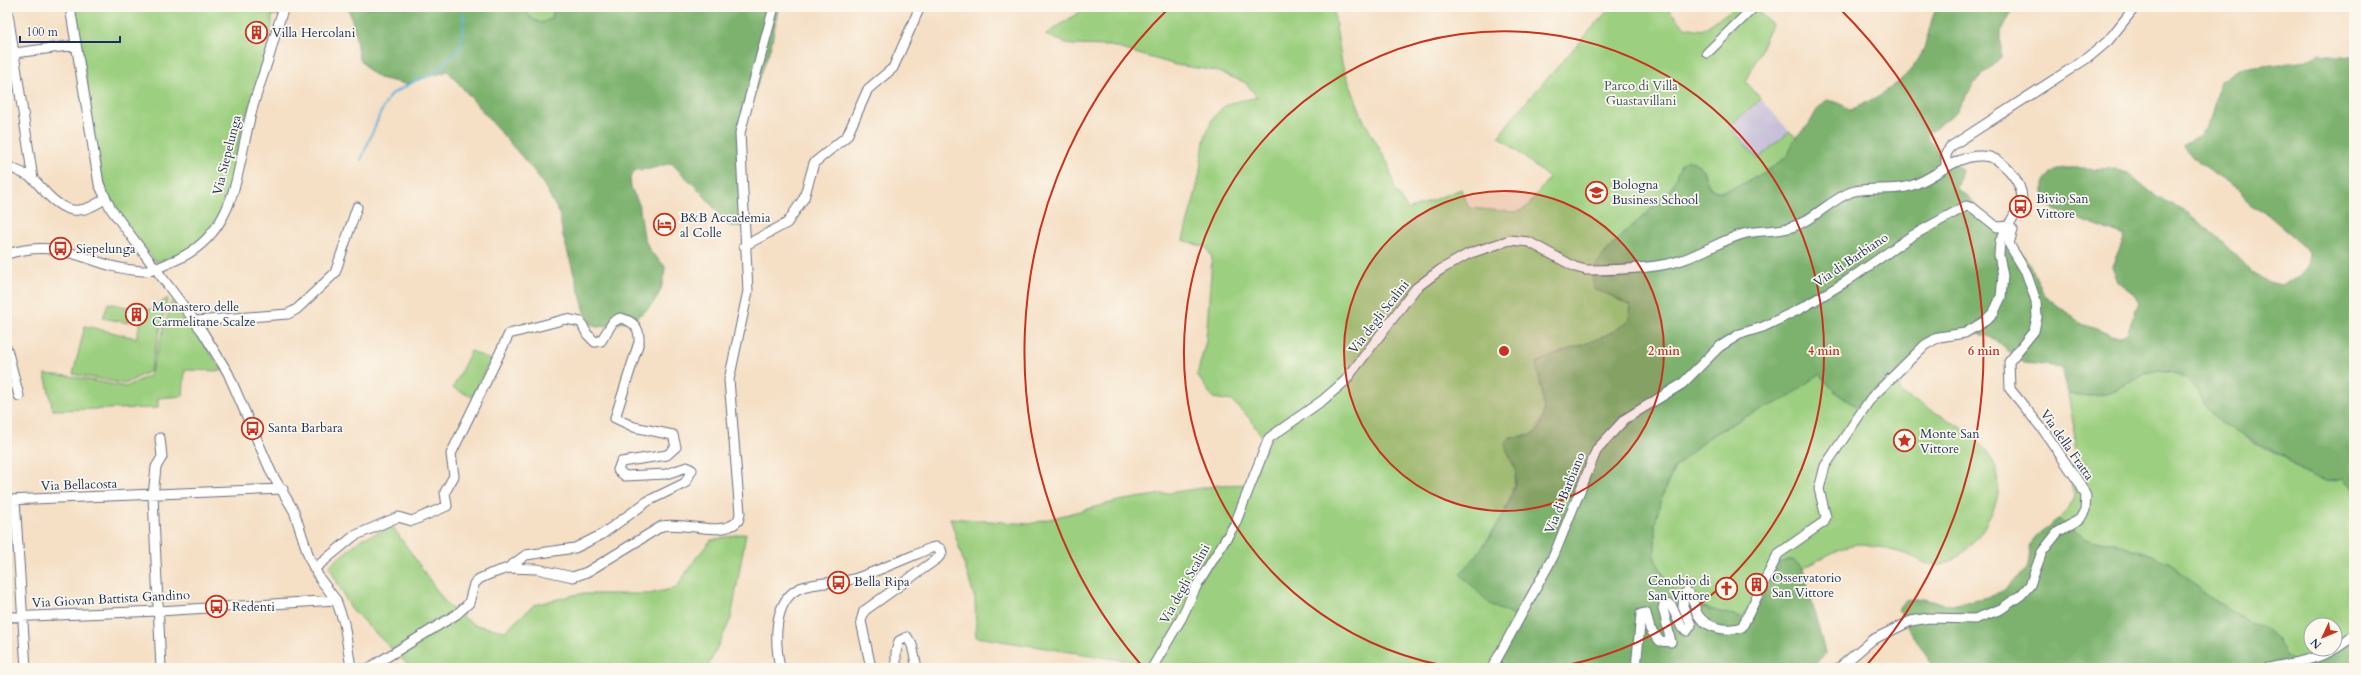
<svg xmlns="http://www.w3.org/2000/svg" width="2361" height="675" viewBox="0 0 2361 675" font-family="Cardo,serif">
<rect width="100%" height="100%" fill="#fbf7ec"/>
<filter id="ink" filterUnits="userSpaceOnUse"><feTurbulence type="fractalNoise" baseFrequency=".025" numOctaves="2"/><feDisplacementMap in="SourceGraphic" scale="8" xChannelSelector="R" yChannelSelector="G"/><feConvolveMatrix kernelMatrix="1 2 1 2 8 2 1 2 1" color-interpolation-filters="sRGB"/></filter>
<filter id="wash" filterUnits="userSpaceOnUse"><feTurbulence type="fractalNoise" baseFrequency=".012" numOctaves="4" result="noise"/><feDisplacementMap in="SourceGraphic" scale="16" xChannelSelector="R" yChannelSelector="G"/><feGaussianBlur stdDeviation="0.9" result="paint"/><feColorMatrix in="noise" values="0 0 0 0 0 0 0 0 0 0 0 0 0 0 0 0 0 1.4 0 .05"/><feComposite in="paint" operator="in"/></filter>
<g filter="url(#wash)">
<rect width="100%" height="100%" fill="#f5dfc5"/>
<path fill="#c7c0d9" d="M1761 99 1789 131 1758 159 1729 126Z"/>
<path fill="#9ccf7f" stroke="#5c7f6e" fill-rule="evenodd" d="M75 7H280L278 15H272C273 51 256 85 246 118 234 156 231 200 209 234 198 250 174 257 156 262L113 206 102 181Z
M522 7H555L551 19 541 23 532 19Z
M1087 7H1333L1342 64 1364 121 1388 164 1395 189 1408 210 1461 189 1469 208 1516 212 1526 208 1549 178 1499 136 1517 112 1611 7H1666L1685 27 1702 30 1736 7H1753L1772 24 1746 82 1761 99 1729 126 1758 159 1789 131 1796 137C1793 143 1791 151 1787 156 1777 167 1729 194 1716 191 1708 188 1705 178 1704 171L1681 163 1675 181 1668 193 1613 244 1594 289 1612 296 1630 306 1629 320C1602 344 1566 346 1536 364 1541 388 1552 417 1532 435L1519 436 1509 458 1516 469 1514 485 1504 513 1480 552 1478 590 1492 606 1517 617 1495 668H1152L1153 665 976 637 975 599 950 518 1030 524 1118 501 1220 485 1251 484 1266 442 1249 418 1232 401 1213 398 1197 375 1206 341 1212 258 1207 248 1183 240C1188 219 1195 198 1199 177 1203 154 1202 127 1220 110 1230 100 1244 101 1257 97L1246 83 1217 71 1176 65 1111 46 1072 45 1045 35Z
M168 298 150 371 125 384 73 374 85 326 136 338 145 308 150 310Z
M172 300 223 371 185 370 183 396 158 398V408L53 410 45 374 69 376 126 387 150 375Z
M108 303 132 308 128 323 103 318Z
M471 351 490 360 472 397 453 388Z
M2154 371 2175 373 2186 379 2201 394 2210 412 2219 420 2251 441 2281 455 2306 474 2320 479 2332 481 2342 478 2354 488V636L2333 653 2297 664 2285 656 2276 639 2261 626 2249 622 2203 593 2171 563 2114 542H2094L2086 539 2058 519 2069 509 2074 496 2071 481 2076 438 2068 394C2077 394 2088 397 2097 396 2118 393 2133 376 2154 371ZM2311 625H2335V649H2311Z
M1819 374 1835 392 1897 375 1900 393C1949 421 2029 451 1987 522 1979 537 1963 558 1945 564 1930 569 1922 560 1908 555 1898 552 1871 544 1861 544 1844 544 1818 561 1803 568L1793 560 1748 620 1686 602 1667 581 1655 559V524L1661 498 1675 468 1707 438 1805 384Z
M393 527 447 605 474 625 505 631 534 605 578 594H649L676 588 696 558 711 540 746 533 731 619 707 668H414L407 664 351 609 329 566 361 539Z"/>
<path fill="#7db26e" stroke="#4c7066" d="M348 7H522L532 19 541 23 551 19 555 7H768L778 9 771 46 740 133 747 227 729 226 701 192 671 163 650 169 635 170 630 178 631 188 639 204 644 237 650 251 665 266C663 310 636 323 597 327L588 322 563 236 559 213 544 185 535 172 448 71 406 84 379 78 369 71 359 58 354 27Z
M1937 7H2014L2001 32V57L1973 85 1956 112 1927 135 1939 154 1947 157 1962 170 1957 189 1970 198 1984 216 2006 234 2030 264 2044 295 2082 324 2118 337 2127 333 2139 302 2134 294 2118 282 2112 266 2125 236 2054 210 2047 202 2044 192V181L2052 172 2064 168H2084L2112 169 2128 173 2157 197 2188 213 2217 237 2254 274 2269 282 2281 285 2300 277 2309 265V253L2301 243 2267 214 2251 206 2239 189 2198 162 2183 145C2215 130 2212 113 2220 81L2238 69 2307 61 2319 54 2354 57V488L2342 478C2334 480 2326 481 2318 479 2303 474 2294 462 2280 454 2261 443 2224 430 2210 412 2199 398 2196 380 2174 373 2142 364 2131 387 2104 394 2092 397 2080 395 2068 394L2062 367 2025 363 2015 358 2001 344 1988 336 1978 334 1947 339 1931 343 1863 408C1844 403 1832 388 1819 374L1786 399 1740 419 1707 438 1674 468 1661 498 1655 524V559L1667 581 1686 602 1748 620 1761 601 1780 562 1793 560 1803 568 1825 653 1812 668H1495L1517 617 1492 606 1460 574C1481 552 1518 503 1516 471 1515 463 1507 453 1505 445L1510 437C1516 436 1527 438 1532 435 1553 425 1540 381 1536 364 1566 346 1602 344 1629 320L1630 306 1612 296 1594 289C1593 285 1592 279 1593 274 1597 250 1652 213 1668 193 1677 182 1676 167 1687 159 1710 166 1702 187 1716 191 1730 194 1777 167 1787 156 1791 151 1792 143 1796 137 1800 132 1805 129 1809 124 1816 113 1816 108 1827 100L1839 103 1851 110C1879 97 1912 79 1924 48 1929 35 1930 20 1937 7Z
M2058 519 2086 539 2094 542H2114L2171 563 2203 593 2249 622 2261 625 2276 639 2285 655 2297 664 2354 636V668H1935L1905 623 1899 609 1905 601 1922 599 1952 605 1991 596 2004 590 2027 569 2030 559V548L2034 537Z"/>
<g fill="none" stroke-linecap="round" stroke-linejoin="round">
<path stroke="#61b5dd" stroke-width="2" d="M361 160 380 114 390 95 419 79 433 75 461 47 464 17 463 7"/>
</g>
</g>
<g filter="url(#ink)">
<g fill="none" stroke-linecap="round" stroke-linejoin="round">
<defs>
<path id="minor" d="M7 7 33 179
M70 7 99 184 111 209 202 331 228 373 272 474 294 511 310 560 320 579 336 600 344 623 351 668
M1707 53 1754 7
M7 54 76 45
M7 166C15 170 24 173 32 178 37 182 42 189 47 194 67 215 82 215 106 198
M1946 167V155L1950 147 2089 57 2108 41 2135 7
M744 246 787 223 804 198 814 163 847 136 868 89 893 68 920 7
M7 254C68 236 88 268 142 271 154 272 165 264 176 260 238 232 236 170 251 114 256 92 265 72 271 50 275 36 279 21 284 7
M195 321 288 314 297 309 335 273 357 207
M7 349 19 396
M160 438 162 457 156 467 153 496 161 668
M7 500 283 489
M15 500 26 668
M314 569 354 536 398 517 412 521 447 506 445 492 454 476 451 454 509 334 566 319 581 322 587 334 595 342 601 341 613 322 620 318C634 321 640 328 639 342L615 418 634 427 673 435 676 447 667 455 621 462 618 470 625 476 666 474 687 467 692 470 685 483 648 501 601 535 575 548 526 555 508 568
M7 617 159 611 336 600
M369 668 457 614 469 603 474 584 479 579 490 574 508 568 537 569 573 577 587 572 662 526C685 521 721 538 738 521L740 514 729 380 748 291 740 133 774 7
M780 668C775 643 772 601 800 588 818 581 839 584 857 578 882 569 907 558 931 548L936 547 941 549 942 553 938 558 864 611 861 621 871 668
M896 668V652L899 641 907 637 912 645 917 668
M1152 668 1181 619 1196 587 1235 524 1269 438 1323 400 1345 381 1416 288 1440 270 1468 254 1510 240 1529 242 1575 267 1586 270C1615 270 1656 269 1682 260 1703 253 1722 240 1743 234 1761 229 1780 233 1797 225 1816 217 1831 200 1851 192 1870 186 1891 192 1910 186 1935 179 1954 155 1982 156 2002 156 2023 182 2022 201L2000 241 1999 255 2003 276 2001 297 1994 312 1985 321 1965 333 1939 337 1925 345 1871 398 1825 466 1819 489 1826 517 1824 522 1778 554 1742 627C1729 632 1707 629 1698 615 1694 608 1694 597 1687 592L1684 594 1683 606 1691 625 1687 631 1682 628 1671 605 1664 604 1663 608 1671 642 1660 641 1650 629 1646 613 1641 614 1636 668
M1492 668 1554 555 1597 449 1625 419 1682 384 1719 347 1740 334 1763 327 1802 308 1847 281 1910 237 1966 206 1973 208 1997 227 2009 226
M1839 668 1872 640 1911 621 1929 618 1975 619 2001 609 2021 595 2030 585 2042 552 2058 532 2080 519 2085 510 2086 496 2080 484 2044 431 2010 389 2009 362 2034 331 2037 317 2036 301 2026 272 2009 244 2013 230 2009 226
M2268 668C2302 661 2328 659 2354 635"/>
</defs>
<use href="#minor" stroke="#676d82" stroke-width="11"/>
<use href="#minor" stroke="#fff" stroke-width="9"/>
</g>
</g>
<circle cx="1504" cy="351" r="160" fill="#c8321e" fill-opacity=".12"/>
<g fill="none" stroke="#c8321e" stroke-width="2">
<circle cx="1504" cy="351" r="160"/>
<path d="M1459 668A320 320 0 1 1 1549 668"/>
<path d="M1142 666A480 480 0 0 1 1168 9M1840 9A480 480 0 0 1 1866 666"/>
</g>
<defs>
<symbol id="building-ring" viewBox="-11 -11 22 22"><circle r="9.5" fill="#fbf7ec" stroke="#c8321e" stroke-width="1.5"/><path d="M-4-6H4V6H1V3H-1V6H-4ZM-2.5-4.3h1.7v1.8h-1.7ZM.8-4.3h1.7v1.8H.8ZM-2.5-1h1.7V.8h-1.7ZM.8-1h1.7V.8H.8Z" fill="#c8321e"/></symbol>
<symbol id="university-ring" viewBox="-11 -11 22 22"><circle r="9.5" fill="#fbf7ec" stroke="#c8321e" stroke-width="1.5"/><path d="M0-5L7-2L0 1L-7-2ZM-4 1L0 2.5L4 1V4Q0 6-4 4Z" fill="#c8321e"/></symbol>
<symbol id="bus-ring" viewBox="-11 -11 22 22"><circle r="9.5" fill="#fbf7ec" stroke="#c8321e" stroke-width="1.5"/><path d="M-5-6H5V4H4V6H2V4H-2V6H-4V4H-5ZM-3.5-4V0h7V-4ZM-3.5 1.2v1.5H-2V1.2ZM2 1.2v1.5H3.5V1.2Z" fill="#c8321e"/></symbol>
<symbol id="hotel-ring" viewBox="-11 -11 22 22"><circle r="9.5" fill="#fbf7ec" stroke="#c8321e" stroke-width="1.5"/><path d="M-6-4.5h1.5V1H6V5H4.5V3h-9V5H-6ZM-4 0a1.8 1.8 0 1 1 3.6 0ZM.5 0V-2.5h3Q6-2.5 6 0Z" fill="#c8321e"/></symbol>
<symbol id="sight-ring" viewBox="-11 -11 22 22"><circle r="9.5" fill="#fbf7ec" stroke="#c8321e" stroke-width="1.5"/><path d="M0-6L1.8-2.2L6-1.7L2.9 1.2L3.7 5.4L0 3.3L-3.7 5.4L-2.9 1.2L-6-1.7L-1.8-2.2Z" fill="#c8321e"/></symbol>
<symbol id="church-ring" viewBox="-11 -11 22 22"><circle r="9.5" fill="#fbf7ec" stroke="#c8321e" stroke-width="1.5"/><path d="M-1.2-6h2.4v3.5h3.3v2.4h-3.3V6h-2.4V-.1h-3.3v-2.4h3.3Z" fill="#c8321e"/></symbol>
</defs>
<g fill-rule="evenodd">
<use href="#building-ring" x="244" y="20" width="25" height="25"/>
<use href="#university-ring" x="1584" y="180" width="25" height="25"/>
<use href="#bus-ring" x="2008" y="194" width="25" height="25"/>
<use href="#hotel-ring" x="652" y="212" width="25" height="25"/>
<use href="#bus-ring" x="48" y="236" width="25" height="25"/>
<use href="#building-ring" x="124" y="302" width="25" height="25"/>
<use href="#bus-ring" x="240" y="416" width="25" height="25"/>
<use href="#sight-ring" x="1892" y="428" width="25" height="25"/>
<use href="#bus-ring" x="826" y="570" width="25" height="25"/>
<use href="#building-ring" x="1744" y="572" width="25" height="25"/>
<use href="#church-ring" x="1714" y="576" width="25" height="25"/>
<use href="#bus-ring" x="204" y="594" width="25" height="25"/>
</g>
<g text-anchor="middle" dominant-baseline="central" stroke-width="3.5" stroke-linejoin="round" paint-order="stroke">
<g font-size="13" fill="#1b2f5e" stroke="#fbf7ec" text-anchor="start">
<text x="272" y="33">Villa Hercolani</text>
<text x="1612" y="185">Bologna<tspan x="1612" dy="15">Business School</tspan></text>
<text x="2036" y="199">Bivio San<tspan x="2036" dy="15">Vittore</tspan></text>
<text x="680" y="218">B&amp;B Accademia<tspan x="680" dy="15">al Colle</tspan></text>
<text x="76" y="249">Siepelunga</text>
<text x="152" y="307">Monastero delle<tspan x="152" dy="15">Carmelitane Scalze</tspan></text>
<text x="268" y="428">Santa Barbara</text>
<text x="1920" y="434">Monte San<tspan x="1920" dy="15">Vittore</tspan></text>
<text x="1772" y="578">Osservatorio<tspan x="1772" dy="15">San Vittore</tspan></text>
<text x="1710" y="581" text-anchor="end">Cenobio di<tspan x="1710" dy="15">San Vittore</tspan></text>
<text x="854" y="582">Bella Ripa</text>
<text x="232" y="607">Redenti</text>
</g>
<g font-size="13" fill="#3b5766" stroke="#fbf7ec">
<text x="1641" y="86">Parco di Villa<tspan x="1641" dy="15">Guastavillani</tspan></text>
</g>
<g font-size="13" fill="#1b2f5e" stroke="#fbf7ec">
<text transform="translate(227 155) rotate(-76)">Via Siepelunga</text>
<text transform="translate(1851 260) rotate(-34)">Via di Barbiano</text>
<text transform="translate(1379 317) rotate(-52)">Via degli Scalini</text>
<text transform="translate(2067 445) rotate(55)">Via della Fratta</text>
<text transform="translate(79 485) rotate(-2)">Via Bellacosta</text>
<text transform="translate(1565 493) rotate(-68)">Via di Barbiano</text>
<text transform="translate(1185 584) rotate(-61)">Via degli Scalini</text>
<text transform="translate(111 599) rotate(-3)">Via Giovan Battista Gandino</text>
</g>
</g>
<circle cx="1504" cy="351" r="6" fill="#c8321e" stroke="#fbf7ec" stroke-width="2"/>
<g font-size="12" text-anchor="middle" font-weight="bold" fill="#c8321e" stroke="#fbf7ec" stroke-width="3.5" stroke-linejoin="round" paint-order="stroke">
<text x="1664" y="355">2 min</text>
<text x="1824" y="355">4 min</text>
<text x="1984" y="355">6 min</text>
</g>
<rect width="2361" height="675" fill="none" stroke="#fbf7ec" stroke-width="24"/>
<g transform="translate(2323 637) rotate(226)"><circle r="19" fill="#fbf7ec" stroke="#a1a7b3"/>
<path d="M0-3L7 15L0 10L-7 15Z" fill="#c8321e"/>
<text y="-6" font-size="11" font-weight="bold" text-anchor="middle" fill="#1b2f5e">N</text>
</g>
<path d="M20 36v6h100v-6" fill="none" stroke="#1b2f5e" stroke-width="2"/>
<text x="26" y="36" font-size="12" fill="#1b2f5e" stroke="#fbf7ec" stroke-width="3" paint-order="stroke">100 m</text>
</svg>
